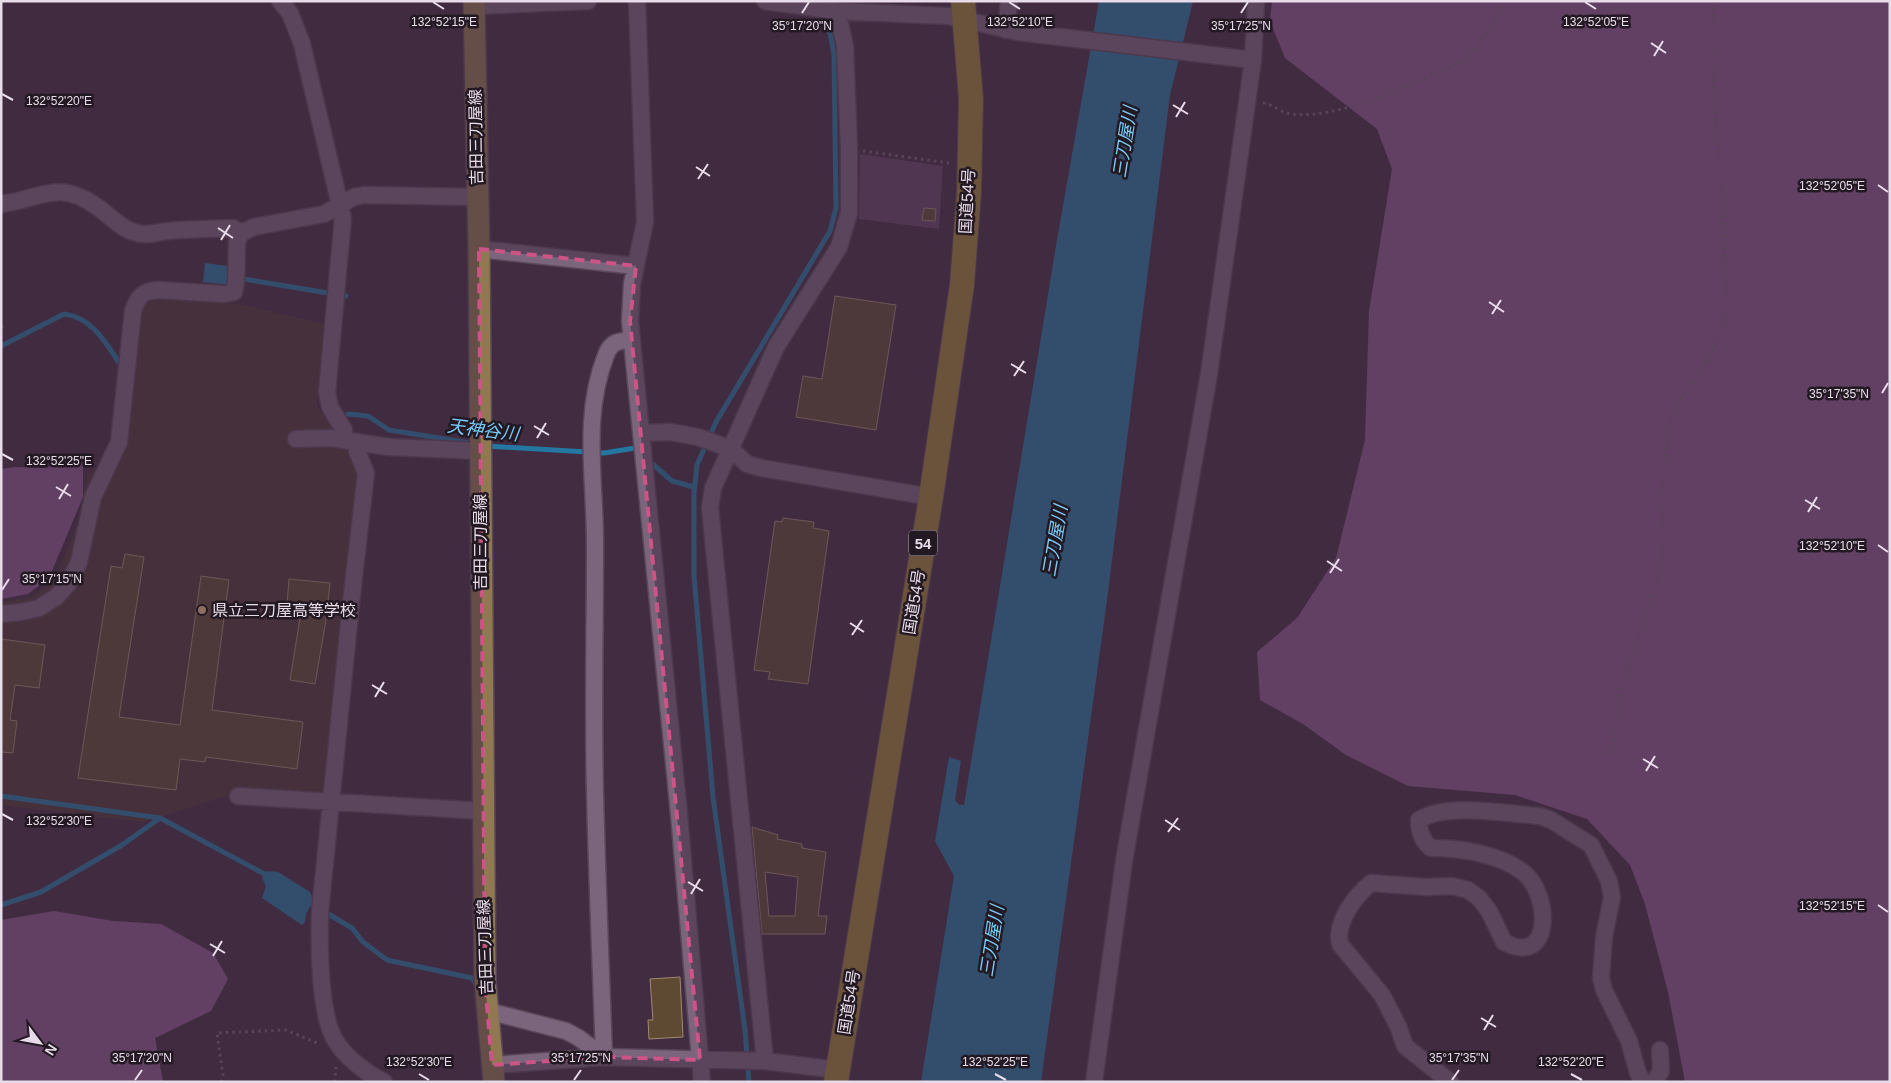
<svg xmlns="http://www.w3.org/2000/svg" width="1891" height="1083" viewBox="0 0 1891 1083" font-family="Helvetica,'Noto Sans JP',sans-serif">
<rect width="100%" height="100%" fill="#412c42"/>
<path fill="#4b3734" d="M151 297 245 305 328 325 317 406 358 466 326 796 246 790 142 822 1 805V602L32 597 55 580 77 525 88 474 127 445 140 311Z"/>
<path fill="#634364" d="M860 154 943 166 939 229 859 219Z"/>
<path fill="#8b598e" d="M1272 1H1890V1082H1685L1668 992 1645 904 1630 865 1587 819 1515 795 1408 786 1346 755 1303 724 1260 700 1257 652 1297 618 1336 558 1365 440 1369 311 1392 169 1377 129 1285 58 1270 21Z
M71 455 83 462V497L49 578 28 594 1 599V469L15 467 47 468Z
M54 911 113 921 161 924 213 953 228 979 211 1011 155 1038 163 1082H1V920Z"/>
<path fill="#2377a0" d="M1099 1H1193L1170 95 1107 600 1041 1082H921L954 876 935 841 949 757 961 761 955 800 959 805H964L1057 240Z
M205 263 234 267 232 285 203 282Z
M267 871 278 872 310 892 313 901 306 914 305 922 302 925 262 898 266 886 262 878Z"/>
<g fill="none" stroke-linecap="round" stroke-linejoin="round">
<path stroke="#2377a0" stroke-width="5" d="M238 278 346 296
M1 346 64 314C92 317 106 343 120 364
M348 414 368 416 389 430 476 444
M486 446 604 453 635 448 638 451
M648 460 672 481 694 487
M1 796 160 818 270 877
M306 901 352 928 363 942 387 960 472 978 476 984
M1 905 41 892 122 845 160 818
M749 1082 745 1030 713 797 694 576V493L697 465 716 422 830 231 836 208 834 54 829 28 822 11"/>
</g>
<path fill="#5e4932" stroke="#a18a71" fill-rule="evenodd" d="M924 208 936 209 935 221 922 220Z
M835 296 896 305 876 430 796 417 803 376 822 379Z
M783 518 814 522 813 528 829 531 808 684 768 679 770 672 754 670 775 521 782 522Z
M125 554 144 557 119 717 180 725 201 576 229 580 212 710 303 722 297 769 206 757 205 762 180 759 176 790 78 778 111 566 122 568Z
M289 579 330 583 326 620 315 684 290 680 300 618 286 617Z
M1 639 45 645 39 688 15 685 10 720 17 721 13 753 1 752Z
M752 827 778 835 777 839 802 844V848L826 852 818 916H827L825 934H762ZM765 872 798 877 795 916H769Z
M680 977 683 1037 649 1039 648 1020H653L650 979Z"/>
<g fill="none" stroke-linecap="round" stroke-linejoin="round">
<defs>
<path id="minor" d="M280 1 290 13 302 44 343 218 327 392 330 407 344 430
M637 1 645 222 632 284 630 321 679 814 702 1082
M765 1 837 11 948 16 1018 32 1253 60
M474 6 588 1
M1006 30 1009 1
M1 204C40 199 58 179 96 206 108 214 120 228 134 232 145 237 156 232 168 231 189 229 211 229 233 228L241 233
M479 249 636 266
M641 433 670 432 698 437 731 449 747 464 761 468 931 497
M296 439 330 438 389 447 480 451
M357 451 366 473 351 603 320 912C319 943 319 1013 335 1040 345 1057 366 1073 384 1082
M1 614 21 612 39 608 56 597 68 584 79 562 93 497 119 442 133 311C138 296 143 291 158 290L224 294 234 292 236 282 237 242 241 233 254 227 324 214 354 197 364 195 477 197
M238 796 482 811
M488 1011 566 1031 579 1038 604 1057
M604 1057C601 969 597 880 595 792 593 711 595 630 595 550 596 484 581 418 606 355 611 341 619 341 632 340
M765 1061 710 508 713 488 776 347 839 247 849 213V148L845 46 837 11
M492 1065 604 1057 765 1061 838 1070
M1094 1082 1124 861 1209 374 1253 60 1256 1
M1450 1082 1405 1046 1398 1026 1382 995 1340 944C1335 922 1355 896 1371 883L1426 887 1452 886 1468 890 1479 898 1489 911 1504 942C1552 968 1552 895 1523 872 1499 854 1461 848 1431 848 1422 840 1419 833 1419 820 1447 802 1508 814 1540 816L1551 820 1591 845 1609 881 1612 897 1604 937 1601 978 1604 990 1629 1041 1638 1073 1643 1082
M1654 1082 1661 1071 1660 1050"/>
<path id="major" d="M474 1 479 249 485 981 494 1082"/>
<path id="highway" d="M836 1082 931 497 962 285 969 192 971 99 963 1"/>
</defs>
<use href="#minor" stroke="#59485a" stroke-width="19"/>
<use href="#major" stroke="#59485a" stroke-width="24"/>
<use href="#highway" stroke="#59485a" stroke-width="26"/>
<path stroke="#746175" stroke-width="3" stroke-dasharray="2.5 4" stroke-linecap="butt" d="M1263 103C1273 104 1281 113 1291 114 1341 120 1411 83 1458 64 1481 47 1492 27 1502 1
M863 151 949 163
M1 327H4
M1612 754 1620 695 1663 560V481L1671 417 1686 390 1698 377 1716 344 1728 309 1712 46 1714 1
M221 1082 223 1075 217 1033 286 1030 319 1044
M335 1082 336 1067"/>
<use href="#minor" stroke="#7b657d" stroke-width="16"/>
<use href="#major" stroke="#907851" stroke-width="21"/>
<use href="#highway" stroke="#9e8433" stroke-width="24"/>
</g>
<path d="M0 0H1891V1083H0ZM479 249 636 266 630 321 700 1060 604 1057 492 1065 485 981Z" fill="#412c42" fill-opacity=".55" fill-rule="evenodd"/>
<path fill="none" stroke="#ce5386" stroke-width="4" stroke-dasharray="10 6" stroke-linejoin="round" d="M479 249 636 266 630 321 700 1060 604 1057 492 1065 485 981Z"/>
<path fill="none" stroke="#e9dcea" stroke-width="2" d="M433 2 444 9M1009 2 1020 9M1585 2 1596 9M802 13 809 2M1241 13 1248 2M1651 43 1666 53M1654 56 1663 41M2 94 13 100M1173 105 1188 114M1176 117 1185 102M696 167 710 176M698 179 708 164M1878 185 1888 192M218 228 233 238M221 240 230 225M1489 302 1504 312M1492 314 1501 300M1011 364 1026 373M1014 376 1024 361M1882 393 1888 383M534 426 549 435M537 438 546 423M2 454 13 460M56 487 71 496M59 499 68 484M1805 500 1820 509M1808 512 1817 497M1878 545 1888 552M1327 561 1342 571M1330 573 1339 559M2 590 9 579M850 623 864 632M852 635 862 620M372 685 387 694M375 697 384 682M1643 759 1658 768M1646 771 1655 756M2 814 13 820M1165 820 1180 830M1168 832 1178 818M688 882 703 891M691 894 700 879M1878 905 1888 912M210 944 225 953M213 956 222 941M1481 1018 1496 1027M1484 1030 1493 1015M419 1074 429 1080M995 1074 1006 1080M1571 1074 1582 1080M135 1080 142 1070M574 1080 581 1070M1452 1080 1459 1070"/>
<circle fill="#8d6e63" stroke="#221922" stroke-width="2" cx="202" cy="610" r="5"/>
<g text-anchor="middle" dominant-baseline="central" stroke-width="5" stroke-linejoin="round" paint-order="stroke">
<rect fill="#221922" stroke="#ada2ae" stroke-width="1" x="909" y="530.5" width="28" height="25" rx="4"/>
<g font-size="15" font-weight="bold" fill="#e9dcea">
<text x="923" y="543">54</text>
</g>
<g font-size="16" fill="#e9dcea" stroke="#221922">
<text transform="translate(476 137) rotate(-91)">吉田三刀屋線</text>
<text transform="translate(967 201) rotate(-87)">国道54号</text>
<text transform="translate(480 542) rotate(-90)">吉田三刀屋線</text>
<text transform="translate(914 602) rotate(-81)">国道54号</text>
<text transform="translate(485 947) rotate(-92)">吉田三刀屋線</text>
<text transform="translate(849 1002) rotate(-81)">国道54号</text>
</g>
<g font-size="16" fill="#e9dcea" stroke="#221922" text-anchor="start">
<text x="212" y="610">県立三刀屋高等学校</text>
</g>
<g font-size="18" font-style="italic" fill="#78cbf9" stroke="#221922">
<text transform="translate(1125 142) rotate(-81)">三刀屋川</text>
<text transform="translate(483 430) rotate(7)">天神谷川</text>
<text transform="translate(1055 541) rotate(-80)">三刀屋川</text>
<text transform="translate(992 941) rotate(-81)">三刀屋川</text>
</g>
</g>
<g font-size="12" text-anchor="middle" fill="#e9dcea" stroke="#221922" stroke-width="5" stroke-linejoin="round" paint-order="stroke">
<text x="1596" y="26">132°52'05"E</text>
<text x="444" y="26">132°52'15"E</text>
<text x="1020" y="26">132°52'10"E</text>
<text x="802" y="30">35°17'20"N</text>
<text x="1241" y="30">35°17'25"N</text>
<text x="59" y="105">132°52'20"E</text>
<text x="1832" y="190">132°52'05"E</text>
<text x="1839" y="398">35°17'35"N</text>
<text x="59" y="465">132°52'25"E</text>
<text x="1832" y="550">132°52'10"E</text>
<text x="52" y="583">35°17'15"N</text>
<text x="59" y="825">132°52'30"E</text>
<text x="1832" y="910">132°52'15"E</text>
<text x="142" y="1062">35°17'20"N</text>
<text x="581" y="1062">35°17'25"N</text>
<text x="1459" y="1062">35°17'35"N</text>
<text x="419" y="1066">132°52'30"E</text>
<text x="995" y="1066">132°52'25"E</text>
<text x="1571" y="1066">132°52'20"E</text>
</g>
<rect width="1891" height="1083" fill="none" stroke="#e9dcea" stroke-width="5"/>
<g transform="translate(40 1043) rotate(122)" stroke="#221922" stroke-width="4" paint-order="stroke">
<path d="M0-4L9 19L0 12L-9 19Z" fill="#e9dcea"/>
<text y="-8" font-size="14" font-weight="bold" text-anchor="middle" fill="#e9dcea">N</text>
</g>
</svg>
